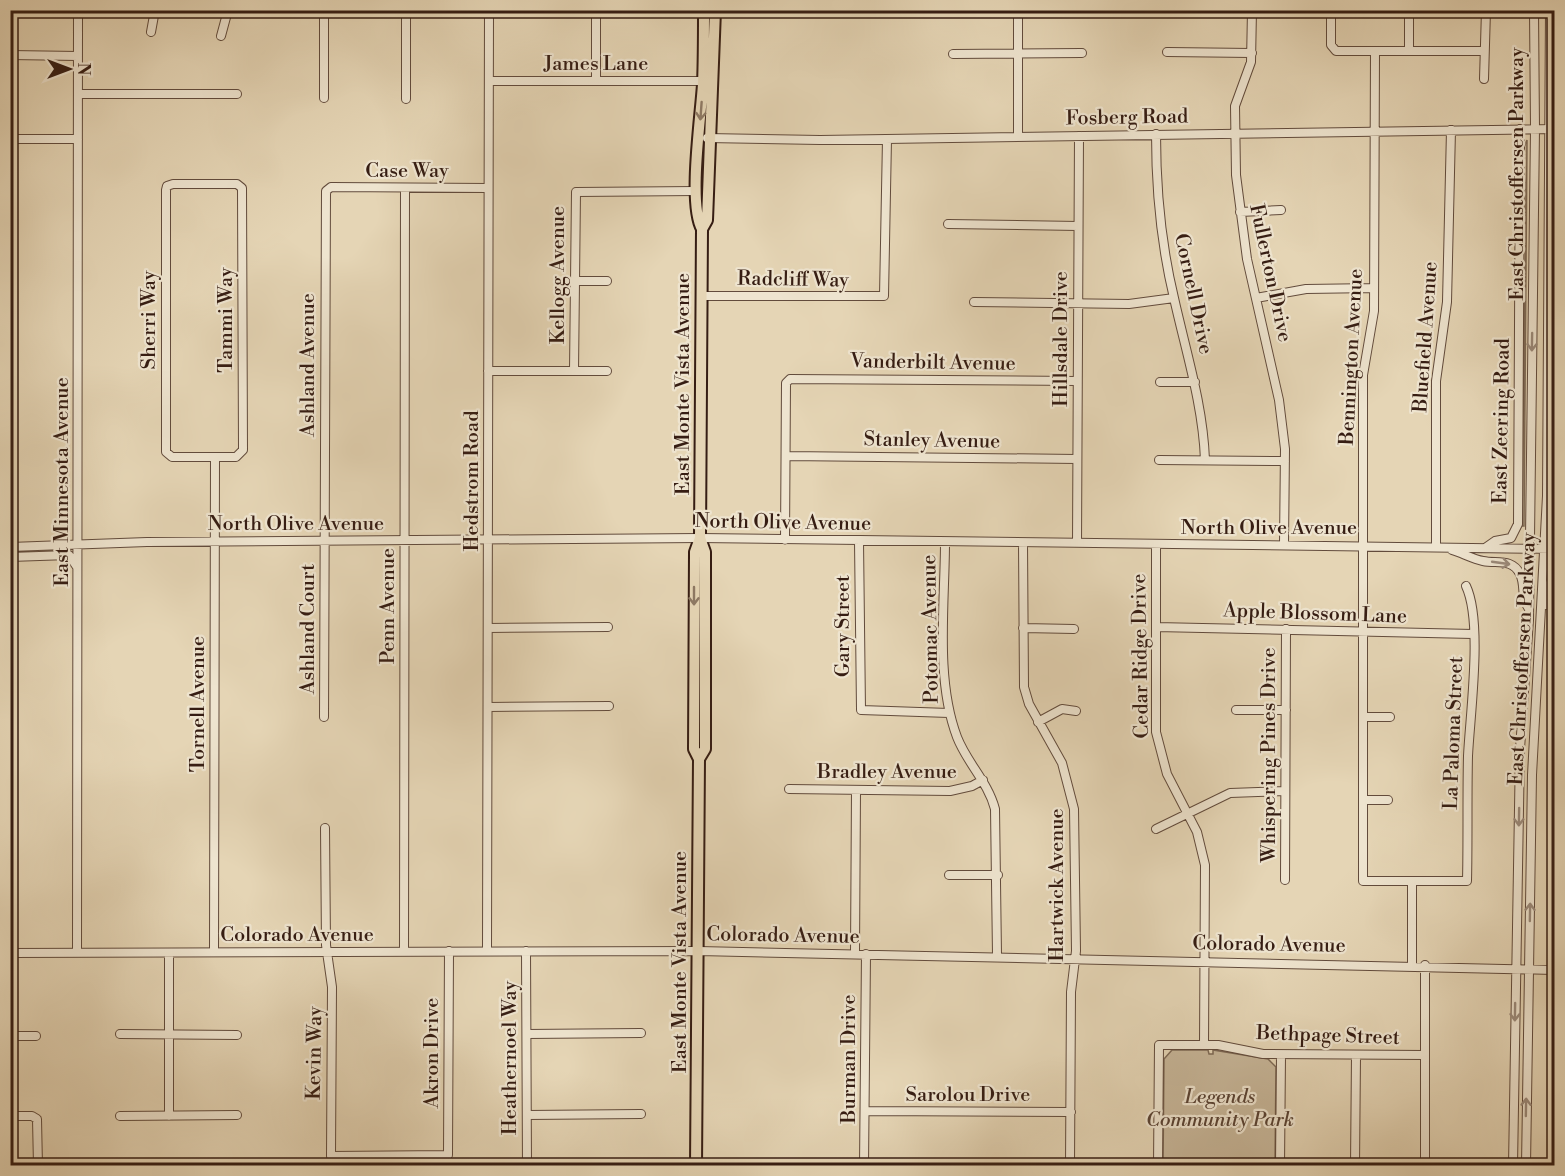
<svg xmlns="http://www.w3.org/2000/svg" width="1565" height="1176" viewBox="0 0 1565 1176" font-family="'Libre Bodoni',serif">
<rect width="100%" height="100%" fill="#e5d5b5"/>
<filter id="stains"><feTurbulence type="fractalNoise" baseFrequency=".00333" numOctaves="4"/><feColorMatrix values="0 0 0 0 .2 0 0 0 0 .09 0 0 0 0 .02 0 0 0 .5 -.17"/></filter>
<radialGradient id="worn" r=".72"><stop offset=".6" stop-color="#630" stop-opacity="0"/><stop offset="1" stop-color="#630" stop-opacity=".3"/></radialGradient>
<path fill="#c7b699" stroke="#7e6a56" stroke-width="1.5" d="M1527 140 1524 526H1522L1526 191 1522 152Z
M1172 1050H1208L1209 1054H1213V1050L1268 1059 1276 1067 1275 1165H1163L1164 1059Z"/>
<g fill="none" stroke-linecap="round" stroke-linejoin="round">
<defs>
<path id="minor" d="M596 10V81
M1018 10V136
M1252 10 1251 62 1235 106 1236 175 1247 259 1279 400 1285 449 1284 544
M1331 10V45L1336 51H1484
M1409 10V51
M151 32 155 10
M221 36 228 10
M1375 51 1374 311 1363 375V881H1467C1468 840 1467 798 1468 756 1470 714 1483 622 1466 586
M1167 52 1252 53
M953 54 1082 53
M10 55 78 56
M1484 79 1486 10
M489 81H703
M78 94H237
M324 98V10
M406 99V10
M1156 134C1156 189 1161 244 1174 298 1186 352 1203 405 1205 460
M707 138 820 140 1554 129
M10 139H78
M173 184H237L242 188 243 450 236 457H172L166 452V190L167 186Z
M1240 212 1281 210
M948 224 1078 226
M574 281H607
M701 296H884L887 139
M1256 298 1306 289 1374 288
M974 302 1129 304 1174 298
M488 371H607
M574 371 576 192 696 191
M1160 382H1195
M786 456 1077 459
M1159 460 1285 461
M1550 465 1554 481
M785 540 786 383 790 379 1077 381
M859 541 861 710 949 713
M945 542C945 603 935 679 957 737 967 763 988 782 995 809L997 955
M1023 543 1024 687 1029 704 1062 763 1074 809 1076 951 1071 992 1070 1166
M1077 543 1079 136
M1156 544V732L1167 774 1197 832 1205 865 1204 1045
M10 547 147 542 700 538 1554 549
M1436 547V381L1447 302 1451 130
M1485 548 1495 541 1511 538 1518 524 1520 129
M1452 550C1462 553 1473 559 1483 561 1497 564 1512 558 1520 574 1526 586 1520 597 1529 609
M10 557 69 555 77 567
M1545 605 1554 568
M1156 627 1473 634
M488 628 608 627
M1023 628 1074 629
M488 707 609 706
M1236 710H1286
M324 717 326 191 331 187 488 188
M1363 717H1390
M1038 722 1062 709 1076 711
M789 789 950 791 972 786 983 780
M1363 800H1388
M325 828 326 945 332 987 331 1156 448 1155 449 951
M1156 829 1230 793 1285 791
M949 875H998
M1285 880 1286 629
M1412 881V965
M487 951 489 10
M526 951 527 1166
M214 952 215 457
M404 952 405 188
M10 953 699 951 1554 970
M77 953 78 10
M169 953V1116
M855 953 856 790
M1425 965V1166
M120 1034 237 1035
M527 1034 641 1033
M10 1036H36
M865 1111 1071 1112
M527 1115 641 1114
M10 1116H32L37 1119 38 1166
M120 1116 237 1115
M864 1166 866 954
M1158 1166 1159 1045H1218L1263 1054 1425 1055
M1280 1166 1281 1055
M1355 1166 1356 1055
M1513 1166 1520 749 1529 620 1535 129 1534 10
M1526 1166 1532 775 1547 496 1550 10"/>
<path id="major" d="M702 229C688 204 701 117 703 84 704 60 704 35 704 10
M699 759 694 749 695 552 700 538
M696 1166 699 759 705 749V552L700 538 702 229 707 220 715 10"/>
</defs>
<use href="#minor" stroke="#624b3c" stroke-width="10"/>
<use href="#major" stroke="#361d13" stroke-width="14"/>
<use href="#minor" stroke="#eee4cf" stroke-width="8"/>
<use href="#major" stroke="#e5d5b5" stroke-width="10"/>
</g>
<defs><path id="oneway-shaft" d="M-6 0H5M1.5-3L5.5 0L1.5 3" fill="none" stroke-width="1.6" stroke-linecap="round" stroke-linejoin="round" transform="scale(1.5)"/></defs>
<g stroke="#8e7964">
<use href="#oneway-shaft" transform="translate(701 111) rotate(94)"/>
<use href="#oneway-shaft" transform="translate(694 596) rotate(90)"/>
</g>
<g stroke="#9b8a7a">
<use href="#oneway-shaft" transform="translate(1532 342) rotate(91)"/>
<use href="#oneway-shaft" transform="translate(1501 563) rotate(8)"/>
<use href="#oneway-shaft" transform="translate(1519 817) rotate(91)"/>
<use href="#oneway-shaft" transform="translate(1530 912) rotate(-89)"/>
<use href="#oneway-shaft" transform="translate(1515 1012) rotate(91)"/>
<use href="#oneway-shaft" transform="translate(1526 1107) rotate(-89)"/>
</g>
<g text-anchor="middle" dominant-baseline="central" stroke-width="4.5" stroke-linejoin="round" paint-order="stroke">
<g font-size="20" fill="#361d13" stroke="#eee4cf">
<text x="596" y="64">James Lane</text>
<text transform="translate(1127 118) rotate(-1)">Fosberg Road</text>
<text x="407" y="171">Case Way</text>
<text transform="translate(1517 174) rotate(-90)">East Christoffersen Parkway</text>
<text transform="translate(1270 273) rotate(78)">Fullerton Drive</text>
<text transform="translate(558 275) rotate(-90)">Kellogg Avenue</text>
<text transform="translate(793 280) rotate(1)">Radcliff Way</text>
<text transform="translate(1193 294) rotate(78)">Cornell Drive</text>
<text transform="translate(149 320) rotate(-90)">Sherri Way</text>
<text transform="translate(226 320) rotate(-90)">Tammi Way</text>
<text transform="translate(1426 337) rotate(-86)">Bluefield Avenue</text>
<text transform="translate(1061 339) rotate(-90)">Hillsdale Drive</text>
<text transform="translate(1352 357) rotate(-87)">Bennington Avenue</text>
<text transform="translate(933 363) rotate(1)">Vanderbilt Avenue</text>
<text transform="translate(308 365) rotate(-90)">Ashland Avenue</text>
<text transform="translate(683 384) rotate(-90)">East Monte Vista Avenue</text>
<text transform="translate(1502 421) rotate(-89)">East Zeering Road</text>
<text transform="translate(932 441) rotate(1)">Stanley Avenue</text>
<text transform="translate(472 481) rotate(-90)">Hedstrom Road</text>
<text transform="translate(62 482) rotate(-90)">East Minnesota Avenue</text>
<text transform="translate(783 523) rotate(1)">North Olive Avenue</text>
<text x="296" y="524">North Olive Avenue</text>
<text x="1269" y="528">North Olive Avenue</text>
<text transform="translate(388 606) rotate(-90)">Penn Avenue</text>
<text transform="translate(1315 614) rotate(2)">Apple Blossom Lane</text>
<text transform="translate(843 626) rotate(-90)">Gary Street</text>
<text transform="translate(308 629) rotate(-90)">Ashland Court</text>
<text transform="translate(931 629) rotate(-91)">Potomac Avenue</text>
<text transform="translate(1141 656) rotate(-91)">Cedar Ridge Drive</text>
<text transform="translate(1523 659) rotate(-87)">East Christoffersen Parkway</text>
<text transform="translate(198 704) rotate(-90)">Tornell Avenue</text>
<text transform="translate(1454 733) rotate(-88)">La Paloma Street</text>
<text transform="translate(1269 755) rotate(-90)">Whispering Pines Drive</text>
<text x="887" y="772">Bradley Avenue</text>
<text transform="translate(1057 885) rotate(-90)">Hartwick Avenue</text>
<text x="297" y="935">Colorado Avenue</text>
<text transform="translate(783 936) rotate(1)">Colorado Avenue</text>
<text transform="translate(1269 945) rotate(1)">Colorado Avenue</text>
<text transform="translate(680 962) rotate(-90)">East Monte Vista Avenue</text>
<text transform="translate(1328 1036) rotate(2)">Bethpage Street</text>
<text transform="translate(315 1053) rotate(-89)">Kevin Way</text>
<text transform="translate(432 1053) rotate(-90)">Akron Drive</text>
<text transform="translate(510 1058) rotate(-90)">Heathernoel Way</text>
<text transform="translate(849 1059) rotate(-90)">Burman Drive</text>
<text x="968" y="1095">Sarolou Drive</text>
</g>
<g font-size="20" font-style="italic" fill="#5a4334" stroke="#eee4cf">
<text x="1220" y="1097">Legends<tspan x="1220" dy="23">Community Park</tspan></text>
</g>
</g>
<rect width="1565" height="1176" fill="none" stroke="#e5d5b5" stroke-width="36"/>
<rect x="12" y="12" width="1541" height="1152" fill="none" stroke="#361d13" stroke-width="3"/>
<rect x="18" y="18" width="1529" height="1140" fill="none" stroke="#361d13" stroke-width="1.5"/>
<g transform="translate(69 69) rotate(90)" stroke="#eee4cf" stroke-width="4.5" paint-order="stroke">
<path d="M0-4.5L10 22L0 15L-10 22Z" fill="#361d13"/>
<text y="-9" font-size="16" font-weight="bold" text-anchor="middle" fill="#361d13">N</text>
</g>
<rect width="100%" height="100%" filter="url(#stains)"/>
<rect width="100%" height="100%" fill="url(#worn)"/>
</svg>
